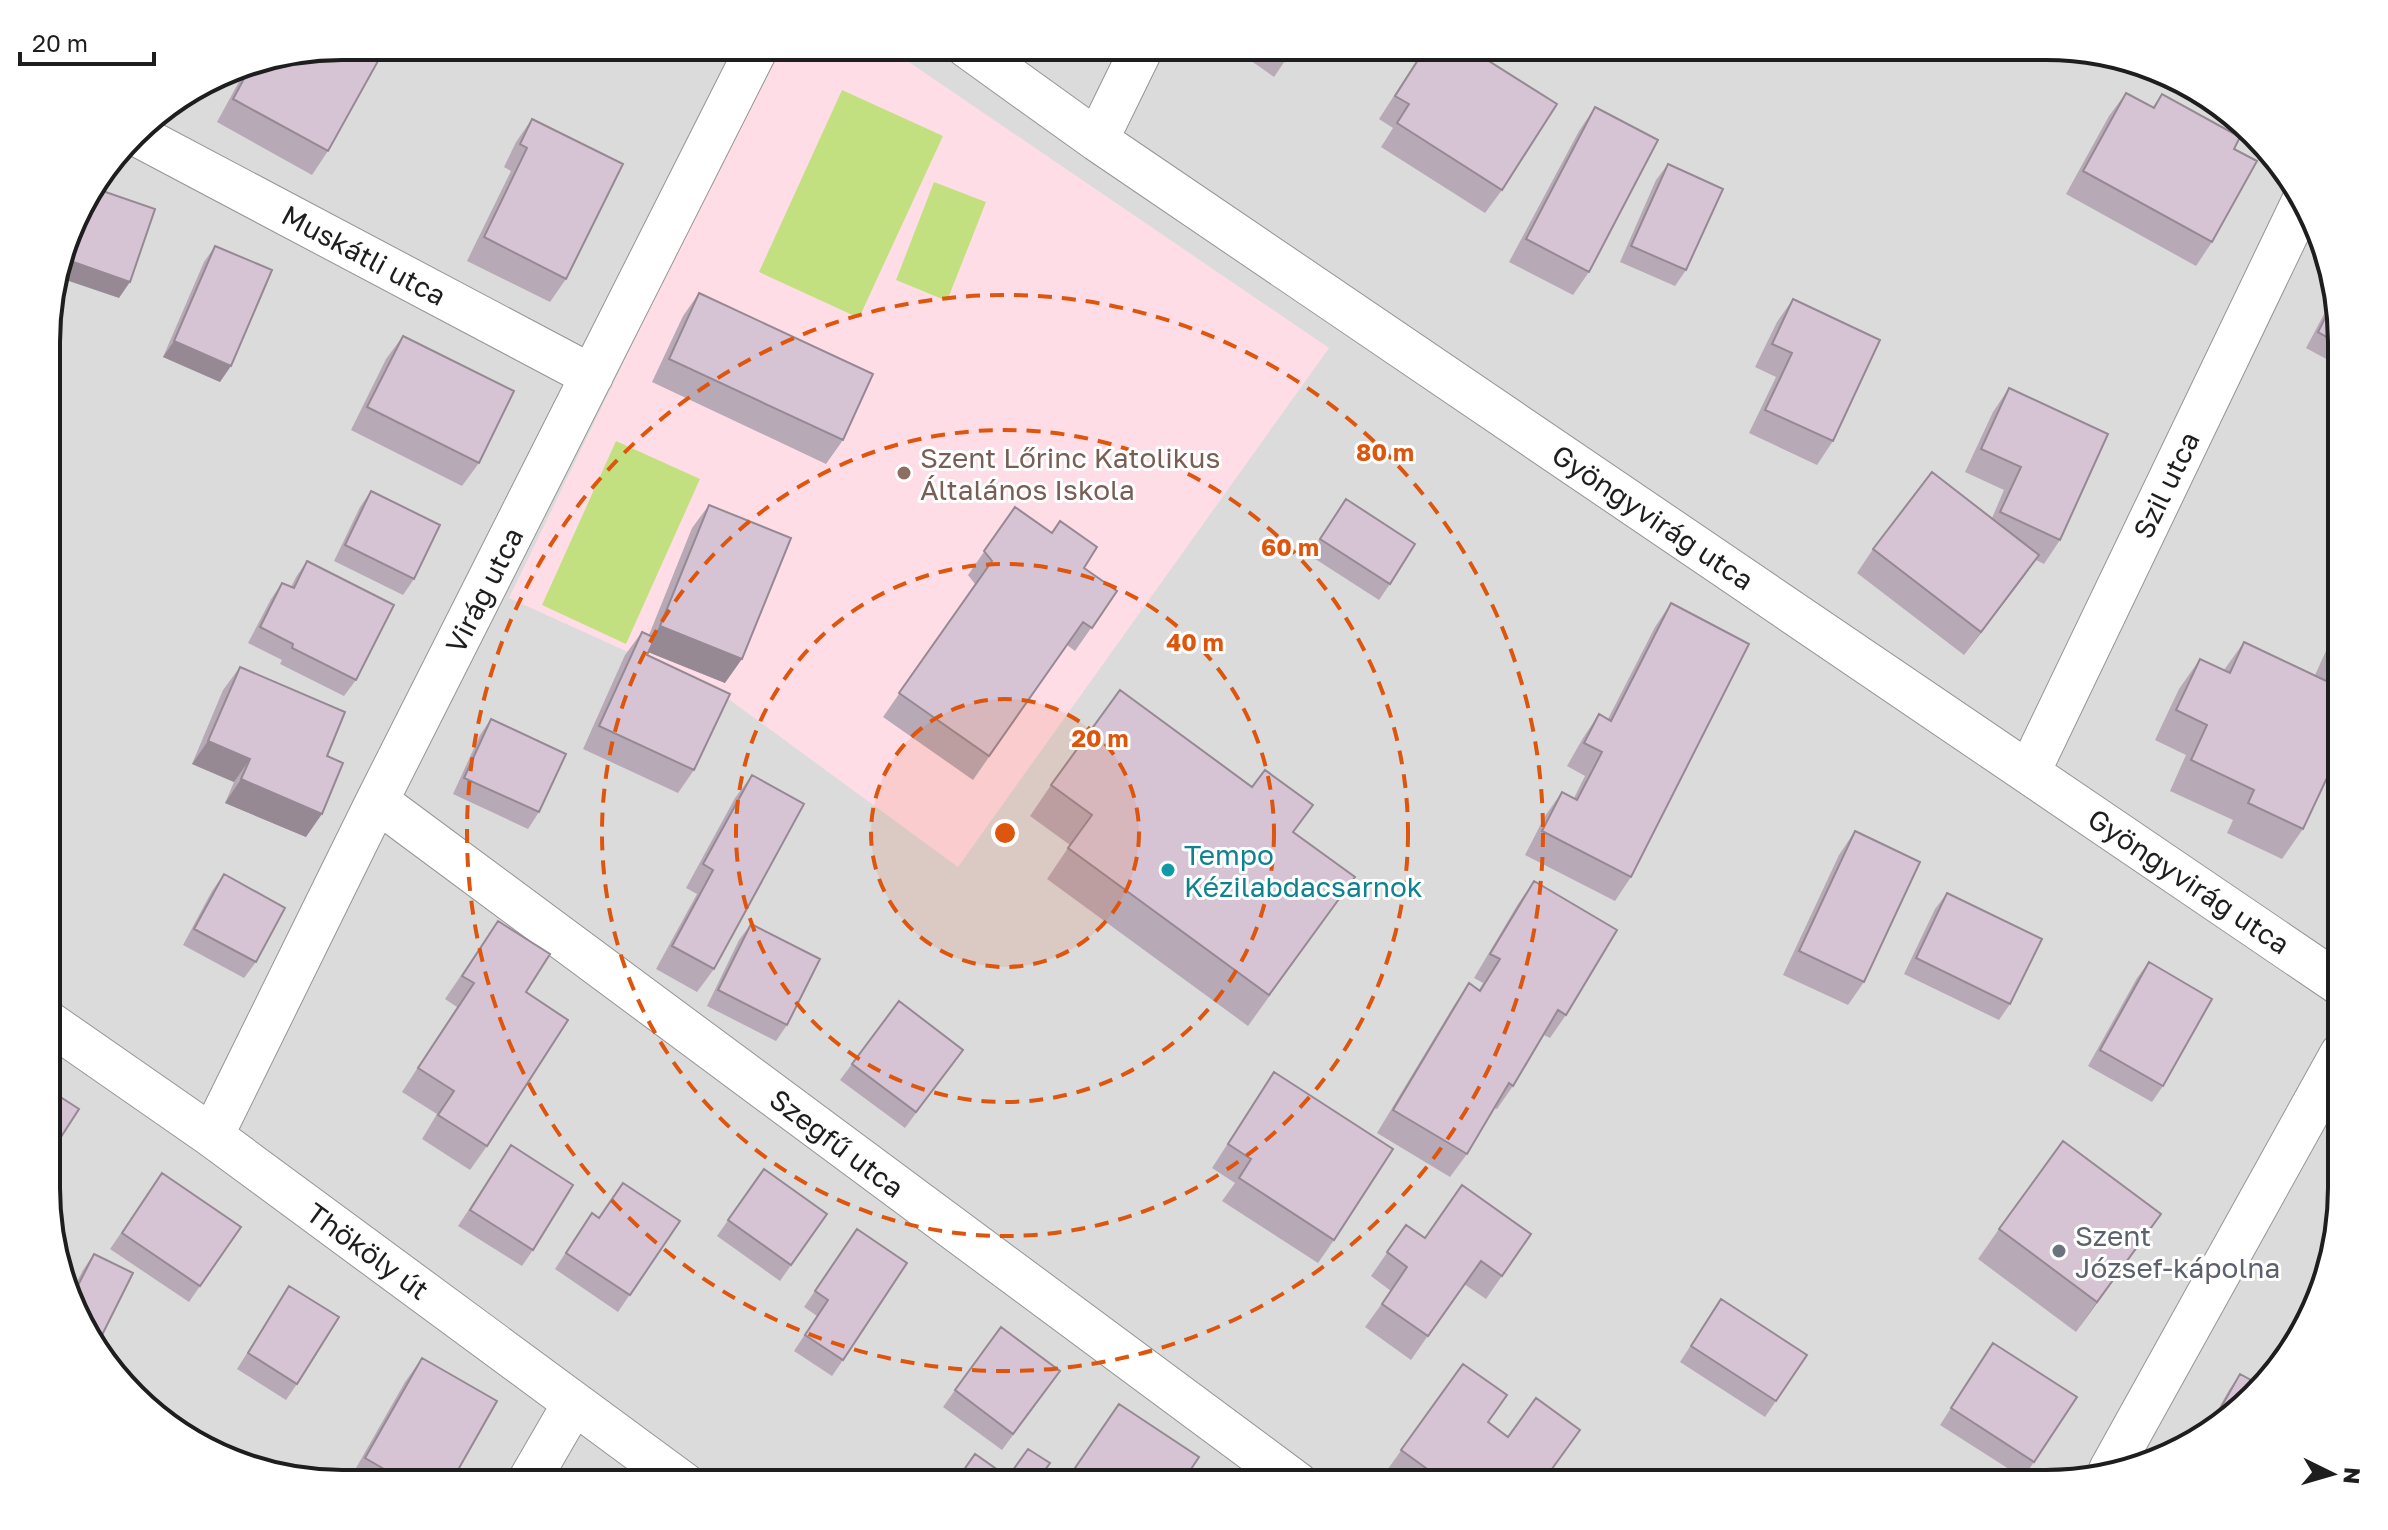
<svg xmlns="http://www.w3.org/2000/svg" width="2388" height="1530" viewBox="0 0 2388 1530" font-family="'Golos Text',sans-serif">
<rect width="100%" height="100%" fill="#efe3eb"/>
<path fill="#dbdbdc" d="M342 46H777L1328 348 885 46H2046L2141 62 2211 96 2303 194 2341 323V1207L2326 1283 2292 1353 2194 1445 2065 1483 342 1484 247 1468 177 1434 86 1336 48 1226V304L77 211 146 120 229 68Z"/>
<path fill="#ffdde7" d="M777 46H885L1329 348 958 867 723 695 509 598Z"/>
<path fill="#c3e080" d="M842 90 943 136 859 318 759 272Z
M934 182 986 202 947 301 896 280Z
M616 441 700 479 626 644 542 605Z"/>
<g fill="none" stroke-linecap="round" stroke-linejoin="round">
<defs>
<path id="minor" d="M966 46 1097 140 2341 985
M135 134 592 376
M1097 140 1143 46
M2029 772 2304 199
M377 801 1298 1484
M48 1022 212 1136 684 1484
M212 1136 377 801 758 46
M2110 1470 2341 1054
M527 1484 574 1403"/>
</defs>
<use href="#minor" stroke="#959595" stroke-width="44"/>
<use href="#minor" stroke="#fff" stroke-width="42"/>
</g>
<path fill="#b8a9b6" d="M342 46 328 151 312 175 217 122 248 65Z
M1230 46H1295L1274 77Z
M1426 46H1465L1502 190 1485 213 1381 147 1393 128 1379 119Z
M2126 93 2153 107 2162 94 2234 149 2212 242 2196 266 2066 194 2109 116Z
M1595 107 1589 272 1573 295 1509 262 1579 131Z
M532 119 566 279 550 302 467 261 511 171 504 167 516 142Z
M1668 164 1686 270 1675 286 1620 262 1656 180Z
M215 246 220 382 163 357 204 262Z
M699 293 843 440 826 464 652 382 683 316Z
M2333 297 2341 323V367L2306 348Z
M1793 299 1833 441 1817 465 1749 433 1776 377 1755 367 1777 322Z
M403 336 479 463 462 486 351 430 386 359Z
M2009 388 2060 540 2044 564 2036 560 1964 655 1857 573 1873 549 1992 518 2004 490 1965 472 1993 412Z
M371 491 414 579 403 595 334 561 360 507Z
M1346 499 1390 584 1379 600 1309 555Z
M709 505 725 683 648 652 647 655 694 770 678 793 583 749 625 655 642 632 649 635 692 528Z
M1015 507 1084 568 1117 591 1075 651 1067 645 973 780 883 717 975 584 968 575Z
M2341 513V540L2331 535Z
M307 561 356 680 344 696 280 664 282 660 248 643 271 599 282 583 291 587 296 577Z
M1671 603 1631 877 1615 901 1525 855 1545 816 1562 792 1574 798 1585 776 1567 766 1583 738 1599 714 1608 719 1655 627Z
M2341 618V758L2337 757 2303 829 2282 859 2227 833 2233 820 2170 791 2186 755 2155 740 2179 689 2200 659 2224 670 2244 642 2315 675Z
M240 667 327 756 306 837 225 803 234 782 192 764 223 690Z
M491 719 539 812 528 829 453 794 480 735Z
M752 775 714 969 697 992 656 969 697 894 686 888 735 798Z
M1051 785 1294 832 1355 877 1248 1026 1047 879 1070 845 1030 816Z
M1855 831 1864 982 1848 1005 1783 975 1839 855Z
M224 874 256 962 244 978 183 945 212 891Z
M1534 881 1566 1015 1550 1038 1544 1035 1513 1086 1497 1109 1494 1108 1467 1154 1450 1177 1377 1133 1453 1007 1469 983 1479 990 1483 983 1474 978 1518 904Z
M1947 893 2010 1004 1999 1020 1904 974 1935 909Z
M498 921 526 992 487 1146 470 1170 422 1139 437 1114 402 1092 457 1007 445 999Z
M751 924 787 1025 776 1041 707 1006 739 940Z
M2149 962 2163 1086 2152 1102 2088 1066 2137 978Z
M852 1064 951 1066 905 1128 840 1080Z
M1274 1072 1334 1240 1318 1263 1222 1201 1235 1183 1212 1168Z
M511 1145 533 1250 522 1266 458 1226Z
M764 1169 827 1214 780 1281 717 1236Z
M162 1173 241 1227 189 1302 110 1249Z
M2341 1189V1207L2336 1234 2323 1228Z
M2161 1214 2076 1332 1978 1259 1999 1229Z
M599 1218 680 1221 618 1312 555 1269 581 1229Z
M1406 1225 1425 1238 1531 1234 1486 1299 1464 1284 1411 1360 1365 1327 1391 1291 1371 1276Z
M857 1229 843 1360 832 1376 794 1351 817 1316 804 1307Z
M94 1254 86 1336 71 1293 83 1270Z
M289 1286 297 1384 286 1400 237 1369Z
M1721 1299 1776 1401 1765 1417 1680 1362Z
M1993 1343 2034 1462 2023 1478 1940 1425Z
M422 1358 450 1484H352L348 1482 405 1382Z
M1463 1364 1488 1422 1542 1484H1399L1385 1473Z
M1060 1371 1002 1450 943 1407 955 1390Z
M2240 1374 2258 1384 2203 1436 2229 1390Z"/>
<path fill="#968994" d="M62 258 130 282 119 298 57 277Z
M174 341 231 366 220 382 163 357Z
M2039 555 2023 578 1964 655 1981 632Z
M660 626 742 659 725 683 643 650Z
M208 741 250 759 234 782 192 764Z
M241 779 322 814 306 837 225 803Z
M2161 1214 2140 1244 2076 1332 2097 1302Z"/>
<path fill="#d6c4d4" stroke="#968994" stroke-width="2" d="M342 46H371L383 52 328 151 233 99 252 64Z
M1264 46H1295L1285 61Z
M1427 46H1465L1557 104 1502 190 1397 123 1409 104 1395 96Z
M2126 93 2154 108 2162 94 2240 137 2234 149 2257 161 2212 242 2083 171Z
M1595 107 1658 140 1589 272 1526 239Z
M532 119 623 164 566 279 484 237 527 148 520 144Z
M1668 164 1723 189 1686 270 1631 246Z
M94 188 155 209 130 282 62 258 77 211Z
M215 246 272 270 231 366 174 341Z
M699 293 873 374 843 440 669 359Z
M1793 299 1880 340 1833 441 1765 410 1792 353 1772 344Z
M2334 300 2341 323V345L2318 332Z
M403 336 514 391 479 463 367 407Z
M2009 388 2108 434 2060 540 2000 512 2021 467 1981 449Z
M1932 472 2039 555 1981 632 1873 549Z
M371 491 440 525 414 579 345 545Z
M1346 499 1415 544 1390 584 1320 539Z
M709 505 791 538 742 659 660 626Z
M1015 507 1052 533 1060 521 1097 547 1084 568 1117 591 1092 628 1083 622 989 756 899 693 992 561 984 551Z
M307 561 394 605 356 680 292 648 293 644 260 627 282 583 294 588Z
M1671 603 1749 644 1631 877 1542 831 1562 792 1577 800 1602 752 1584 743 1599 714 1611 721Z
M642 632 655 638 647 655 730 694 694 770 599 726Z
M2341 634V661L2331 656Z
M2244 642 2341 688V748L2303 829 2248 803 2254 790 2191 760 2207 725 2176 710 2200 659 2230 673Z
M240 667 345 712 327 756 343 763 322 814 241 779 250 759 208 741Z
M1120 690 1252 787 1265 770 1313 805 1293 832 1355 877 1269 995 1068 848 1092 815 1051 785Z
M491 719 566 754 539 812 464 778Z
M752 775 804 804 714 969 672 946 713 870 703 864Z
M1855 831 1920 862 1864 982 1799 951Z
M224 874 285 908 256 962 194 929Z
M1534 881 1617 930 1566 1015 1558 1010 1513 1086 1509 1083 1467 1154 1393 1110 1469 983 1480 991 1500 959 1490 954Z
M1947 893 2042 939 2010 1004 1916 958Z
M498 921 550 954 526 992 568 1020 487 1146 438 1115 454 1091 418 1068 474 983 462 976Z
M751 924 820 959 787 1025 718 990Z
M2149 962 2212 999 2163 1086 2100 1050Z
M899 1001 963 1050 916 1112 852 1064Z
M1274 1072 1393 1149 1334 1240 1239 1178 1251 1159 1228 1144Z
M48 1089 79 1109 48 1157Z
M2063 1141 2161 1214 2097 1302 1999 1229Z
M511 1145 573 1185 533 1250 470 1210Z
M764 1169 827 1214 791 1265 728 1220Z
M162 1173 241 1227 200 1286 122 1233Z
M623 1183 680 1221 630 1295 566 1253 592 1213 599 1218Z
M1462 1185 1531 1234 1502 1276 1481 1261 1428 1336 1382 1304 1407 1267 1387 1252 1406 1225 1425 1238Z
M2341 1197V1207L2340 1214 2335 1211Z
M857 1229 907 1263 843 1360 805 1335 828 1300 815 1291Z
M94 1254 133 1273 96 1347 86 1336 72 1297Z
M289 1286 339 1317 297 1384 248 1353Z
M1721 1299 1807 1355 1776 1401 1691 1346Z
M1001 1327 1060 1371 1013 1434 955 1390Z
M1993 1343 2077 1397 2034 1462 1951 1408Z
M422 1358 497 1401 450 1484H410L365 1458Z
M1463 1364 1507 1395 1488 1422 1508 1437 1536 1398 1580 1430 1541 1484H1448L1401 1450Z
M2240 1374 2258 1384 2207 1432Z
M1119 1404 1199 1457 1181 1484H1064Z
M1028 1449 1050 1463 1035 1484H954L975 1454 1008 1477Z
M1612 1472 1627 1484H1604Z"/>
<circle cx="1005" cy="833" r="134" fill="#de560d" fill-opacity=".12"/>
<g fill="none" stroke="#de560d" stroke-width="4" stroke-dasharray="14 10">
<circle cx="1005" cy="833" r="134"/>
<circle cx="1005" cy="833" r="269"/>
<circle cx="1005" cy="833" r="403"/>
<circle cx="1005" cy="833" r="538"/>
</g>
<circle fill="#8d6e63" stroke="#fff" stroke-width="3" cx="904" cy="473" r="8"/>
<circle fill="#0f9aa8" stroke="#fff" stroke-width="3" cx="1168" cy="870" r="8"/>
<circle fill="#6b7280" stroke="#fff" stroke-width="3" cx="2059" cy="1251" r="8"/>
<g text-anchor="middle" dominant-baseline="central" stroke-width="6" stroke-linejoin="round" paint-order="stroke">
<g font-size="28" fill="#1e1e1e" stroke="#fff">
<text transform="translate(364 255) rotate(28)">Muskátli utca</text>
<text transform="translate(2166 485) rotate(-64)">Szil utca</text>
<text transform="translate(1653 517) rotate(34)">Gyöngyvirág utca</text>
<text transform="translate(484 590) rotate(-63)">Virág utca</text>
<text transform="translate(2189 881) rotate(34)">Gyöngyvirág utca</text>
<text transform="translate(837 1143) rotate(37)">Szegfű utca</text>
<text transform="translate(368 1251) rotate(36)">Thököly út</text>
</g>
<g font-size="28" fill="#785e54" stroke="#fff" text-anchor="start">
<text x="920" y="457">Szent Lőrinc Katolikus<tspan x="920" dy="32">Általános Iskola</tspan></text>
</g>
<g font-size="28" fill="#0d838f" stroke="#fff" text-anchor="start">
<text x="1184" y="854">Tempo<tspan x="1184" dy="32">Kézilabdacsarnok</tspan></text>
</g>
<g font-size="28" fill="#5b616d" stroke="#fff" text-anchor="start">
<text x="2075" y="1235">Szent<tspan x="2075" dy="32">József-kápolna</tspan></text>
</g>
</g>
<path d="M0 0H2388V1530H0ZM342 60H2046A282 282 0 0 1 2328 342V1188A282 282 0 0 1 2046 1470H342A282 282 0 0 1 60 1188V342A282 282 0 0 1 342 60Z" fill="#fff" fill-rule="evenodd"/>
<path fill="none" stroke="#1e1e1e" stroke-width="4" d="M342 60H2046A282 282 0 0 1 2328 342V1188A282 282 0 0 1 2046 1470H342A282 282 0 0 1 60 1188V342A282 282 0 0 1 342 60Z"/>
<circle cx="1005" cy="833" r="12" fill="#de560d" stroke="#fff" stroke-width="4"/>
<g font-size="24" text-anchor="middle" font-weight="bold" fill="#de560d" stroke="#fff" stroke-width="6" stroke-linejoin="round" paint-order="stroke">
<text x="1385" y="461">80 m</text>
<text x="1290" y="556">60 m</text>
<text x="1195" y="651">40 m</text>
<text x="1100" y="747">20 m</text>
</g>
<g transform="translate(2332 1474) rotate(95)" stroke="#ffffff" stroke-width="6" paint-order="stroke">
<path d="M0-6L14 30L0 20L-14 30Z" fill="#1e1e1e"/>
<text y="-12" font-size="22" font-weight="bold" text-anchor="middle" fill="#1e1e1e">N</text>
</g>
<path d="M20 52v12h134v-12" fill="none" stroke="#1e1e1e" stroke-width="4"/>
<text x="32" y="52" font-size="24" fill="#1e1e1e" stroke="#ffffff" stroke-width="6" paint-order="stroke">20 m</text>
</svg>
